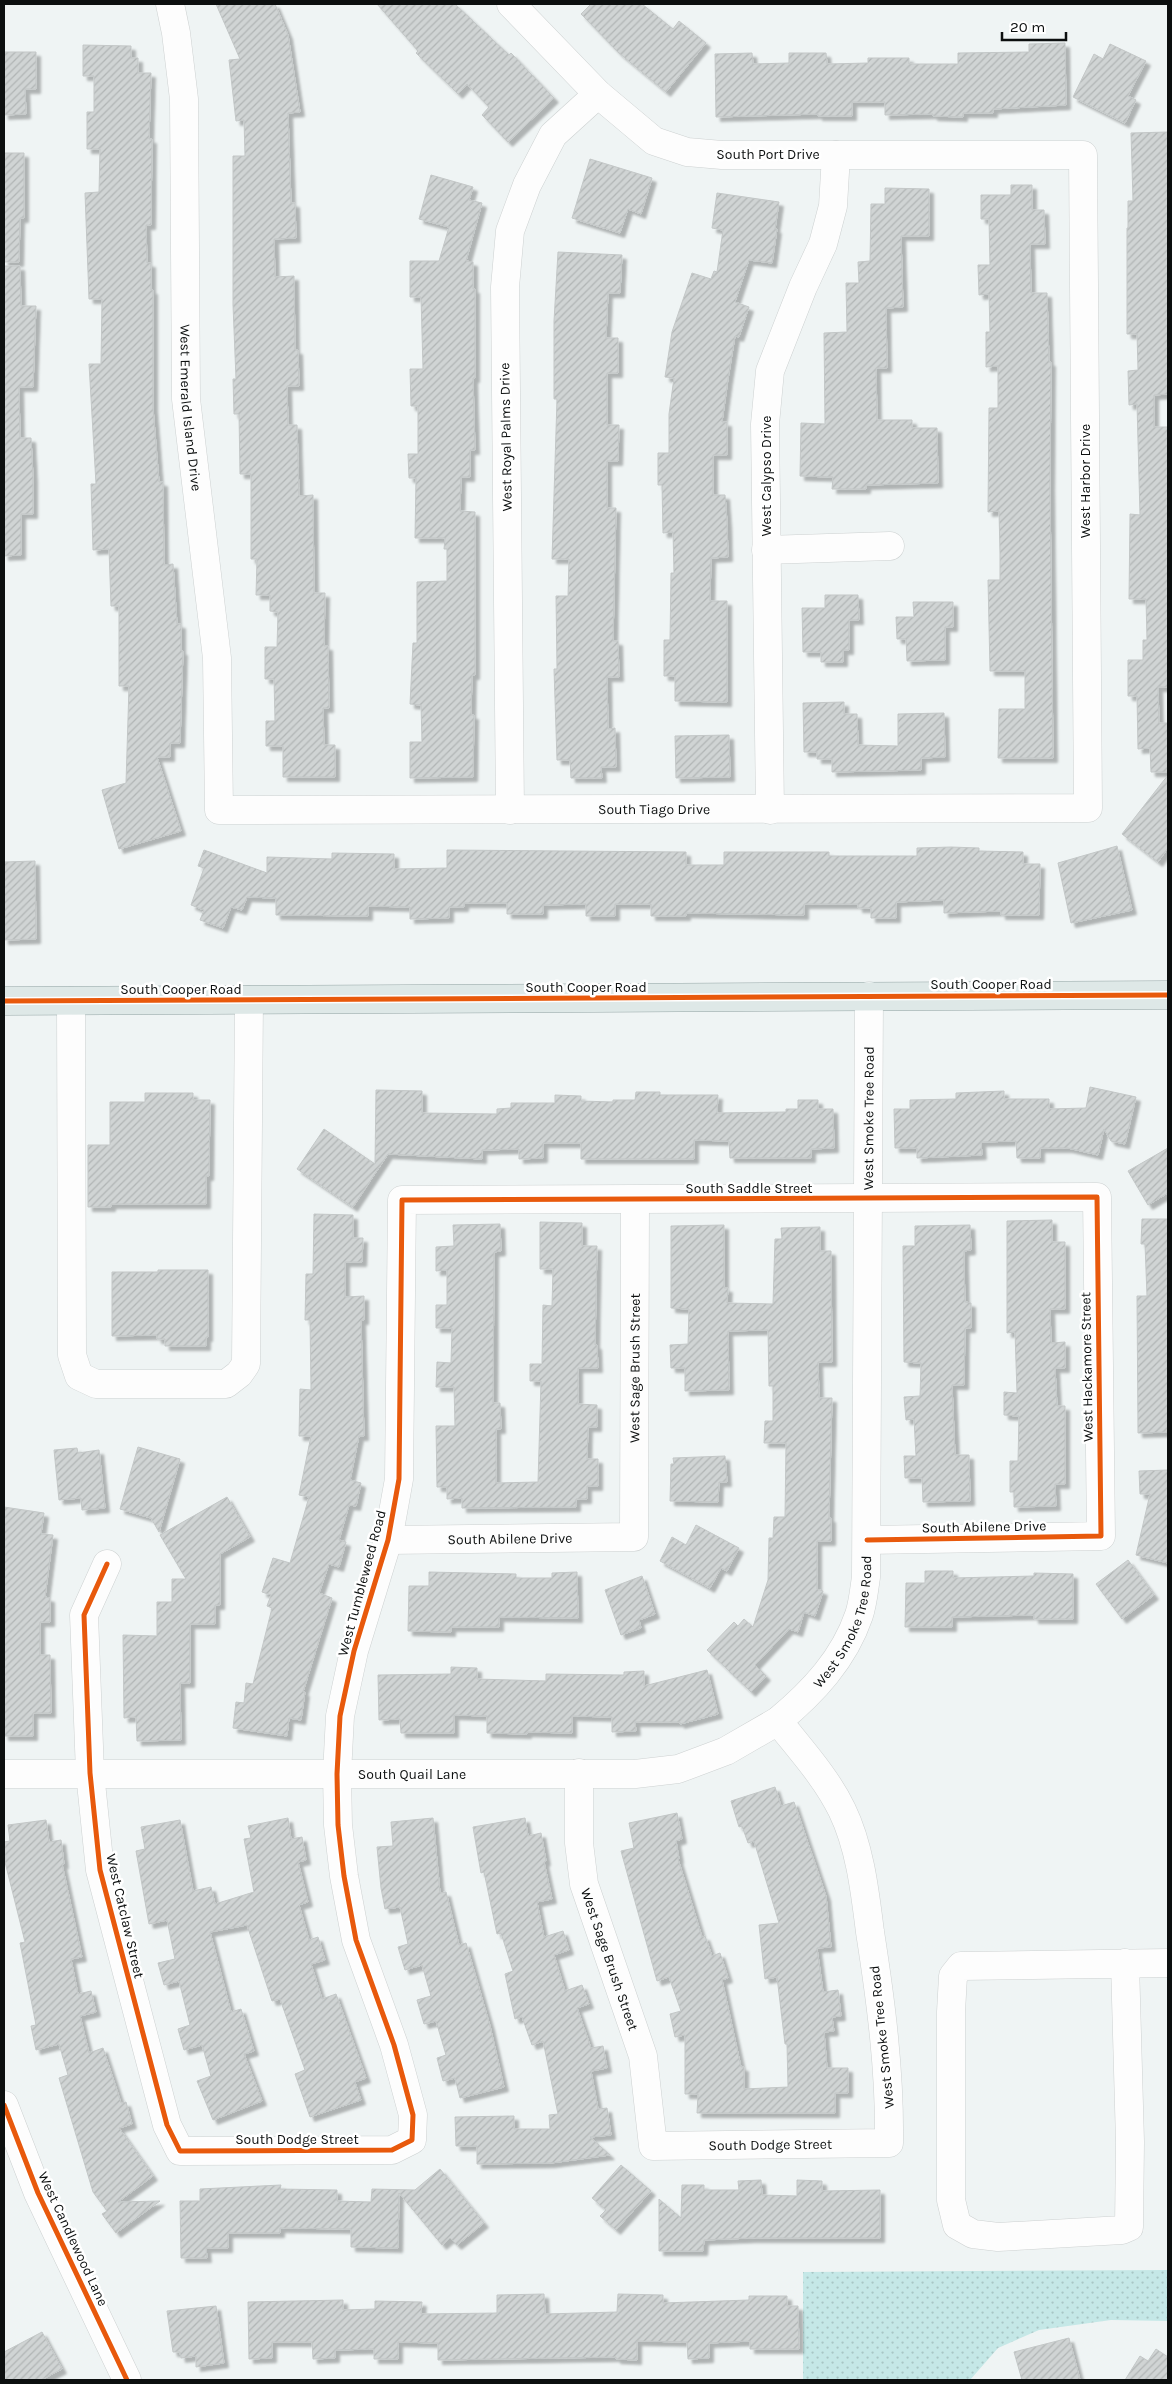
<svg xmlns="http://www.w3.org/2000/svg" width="1172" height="2384" viewBox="0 0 1172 2384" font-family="Karla,sans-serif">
<defs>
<pattern id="park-dots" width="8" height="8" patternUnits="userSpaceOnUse" patternTransform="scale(1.25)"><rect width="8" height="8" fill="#c5e8e7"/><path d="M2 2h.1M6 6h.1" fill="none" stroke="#a8c6c5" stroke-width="1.8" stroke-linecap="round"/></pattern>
<pattern id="building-hatch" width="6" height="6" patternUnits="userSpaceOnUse" patternTransform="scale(1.25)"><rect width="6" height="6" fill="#d0d4d4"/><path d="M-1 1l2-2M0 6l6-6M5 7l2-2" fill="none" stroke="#b1b5b5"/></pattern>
<filter id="shadow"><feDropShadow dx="4.5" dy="4.5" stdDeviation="1" flood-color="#0004"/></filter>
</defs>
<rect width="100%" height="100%" fill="#eff4f4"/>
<path fill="url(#park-dots)" d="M1168 2270V2321L1111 2320 1039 2330 998 2348 970 2380H803V2272Z"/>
<path fill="url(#building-hatch)" stroke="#c3c7c7" filter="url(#shadow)" d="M216 4H275L288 35 300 112 288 113 291 203H295L296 238 274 239 275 277 294 276 295 350H298L299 386H287L288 425H297L299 496 313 495 314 593H325L324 646H328L329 708H323L324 745H335V777H283V746H266V721H275L274 679H265V647H277L278 612 270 611V595H256L257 559H251V474H240L239 414H234L233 379H236L233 305V156H245L244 120 236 121 229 60 240 59Z
M377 4H455L509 55 511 53 554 98 508 142 482 115 489 107 467 84 458 94 416 53 418 51Z
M591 4H642L673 29 679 21 706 43 666 92 619 53 581 14Z
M1065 43 1066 105 993 109V113H963V117L933 116V114L885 115V102H852V116H818V114L716 117 715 54 752 53 753 64 789 63V53H826L827 64 868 63V58H909V64H958V53L1029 52V44Z
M1110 44 1146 61 1128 96 1136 100 1125 123 1073 97 1094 54 1103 59Z
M83 45 131 46V58H138V73H151L149 139H152L151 225H146L147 263H151V290H153V408L159 482H163L164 565 173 564 177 624H181V651H183L180 743H170V757H157L181 831 119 849 102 790 126 783 129 686H119V606H111L109 549 93 550 91 484H96L89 364H101L102 299H89L85 193 99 192 100 149H87V112H94V76H83Z
M4 52H36V89H25L26 114 4 115Z
M1168 132V394L1154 395V427H1168V687H1158L1159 723H1168V772H1151L1150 748 1138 749 1137 696H1128V660H1143V640H1147L1146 599H1129L1130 514 1140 515 1137 404 1129 405 1128 371 1138 370 1137 334H1127V228H1128V201H1133L1131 133Z
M4 153H24V218H20L19 262H4Z
M590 159 652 178 641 214 628 209 620 233 572 218Z
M431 175 473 187 469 200 482 203 466 261 473 262V289H475V378H473L475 450H470V477H461L460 511 475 512V675H472L471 715H474L473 777 410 778V742H422L421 705 410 704 413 643H417V582L447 581V549H444L445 538H415L416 478H409L408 454H418V406H411L410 369H423L421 297H410V261H439L449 227 419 219Z
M1011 185H1032V210H1044L1045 244H1030L1031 293H1047L1049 362H1051L1050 486 1053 758H998L999 709H1025V671H990L988 580H1000V554L999 511 988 512 989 408H998V366L986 367V332H990L989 294 979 295 978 265H990L989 219H981V195H1011Z
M885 188 929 189V236H901L903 307 886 308 887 368H876L877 420H912V428H937L938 483 866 485V489H832L833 477 800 476 801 423 825 424 824 333 847 332 846 283H859L858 262 870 261 871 204H885Z
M717 193 779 202 775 229H777L772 263 749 260 735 302 749 307 739 337 735 336 728 379 722 422H727V455H713V495H725L727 522 728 557 711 558 710 601H727V702L675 701V676H664V640H670L671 573H674L673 532 663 533 662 485H658V453H669V414L674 378 665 377 672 332 692 273 711 279 714 271 717 272 723 230 712 228Z
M558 252 622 255 620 293H608L606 338H618V373H607V425H619L618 461H607V508H616L613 641H618L619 677H607L608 729 615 728 616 767H601L602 778H571L570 760H557L554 669H557L556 596H568L569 559H552L557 399H554V321Z
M4 266H20L21 306H36L33 387H19L20 438H31L33 477V514H21V555L4 556Z
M825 595H858L859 620H849V650H843V662H821V652H803L802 608H825Z
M913 602H953V627H945V660L907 661 906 639H897L896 617H914Z
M844 702V714H857L858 745 898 746V714L944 713 945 757 921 758V770L832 772V759H817V752H804L803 703Z
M729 735 730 777 676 778 675 736Z
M1168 775V848L1158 862 1122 834Z
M1117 846 1132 910 1071 923 1058 863Z
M951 847 979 848V851L1023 852V864H1040L1039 915H1001V911L944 913V900L896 902V918H871V908H858V904H804V915L686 913V916H651V904H615V916H586V904L543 905V914H507V903H464V907H449V918L410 919V907L368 906V916L276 915V898L247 897 242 910 231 907 223 928 200 920 204 910 191 905 204 868 198 866 204 850 267 873V857L332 859V853L394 854V869L447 868V850L686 852V865H724V852H829V856H917V848Z
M35 861 36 939 4 940V862Z
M1090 1087 1136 1097 1125 1144 1111 1141 1104 1129 1098 1155 1068 1148H1040V1158H1017L1016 1141 981 1142 982 1155 917 1158V1148H895L894 1109H910V1100L956 1099V1093L1004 1091V1099H1049V1109L1086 1108Z
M376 1090 422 1091V1113L497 1114V1109L511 1108V1103H555V1095L581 1096V1101L613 1102V1100H635L636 1092H660V1095H718L717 1113 786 1112V1109H798V1100H818V1109H833L834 1148 811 1149V1158H730L729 1141 694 1140V1159H581V1143H543V1158L519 1159V1149L482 1150V1159L388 1154 353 1207 297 1169 324 1129 375 1164Z
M145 1093H193V1100H210L209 1176H206V1204H111V1207H88V1145H110V1102H145Z
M1168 1148V1193L1148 1205 1128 1171Z
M314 1214 353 1215V1238H363L362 1262H345V1297L364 1296V1320H361L364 1436H359L350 1480 361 1483 356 1506 349 1505 339 1540 346 1542 339 1567 329 1564 319 1593 332 1598 303 1692H305L301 1720 289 1718 287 1736 233 1728 236 1702 244 1703 246 1683 253 1684 272 1608 267 1606 271 1595 262 1592 273 1558 290 1563 309 1497 299 1495 311 1436H299L300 1389 311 1390 310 1320H305L306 1274H313Z
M1142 1219H1168V1432L1138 1433 1137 1296H1147L1145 1244H1141Z
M1052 1220V1242H1065V1309H1050L1051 1343 1065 1342V1368H1055L1057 1406H1065V1484H1055L1056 1506 1014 1507V1492H1010V1461H1018L1019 1416 1004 1415V1392L1017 1393 1015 1332 1007 1333V1221Z
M540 1222 582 1223V1246H597L595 1345H597L598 1368H578V1404L597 1405V1427H588L587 1459H598V1486H587V1499H576V1507L462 1508V1498L447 1499V1487H437L436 1426H455L454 1387H436L437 1362 451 1363 452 1328H436V1305H447V1270L436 1271V1247L454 1246 453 1225 500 1224 501 1251 494 1252 493 1403H500L501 1429H496V1483L538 1482 541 1381H530V1364H542L543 1305 552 1306 553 1269H540Z
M724 1225V1288H728L727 1303 773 1304 775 1239H782L781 1228 820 1227V1251H831L832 1362H818L819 1398H832L829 1518H831V1541H817V1589L823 1591 815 1616 804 1612 798 1632 789 1629 755 1665 766 1676 751 1692 707 1650 734 1622 738 1626 744 1619 753 1627 768 1580 769 1538H773L774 1517H785L786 1443H764L765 1421H773V1386H769L768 1330 728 1331 729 1390 685 1391V1368H671L670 1345 688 1344 689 1309 671 1308V1226Z
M970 1225 971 1250 964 1251V1266L965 1302 971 1303V1328H965L964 1385H952L955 1455H969L970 1501 923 1502 922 1478H905L904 1456H916L914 1419 906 1420 904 1397 920 1396 921 1363 904 1362 903 1246H915V1226Z
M158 1270H208V1337H206V1346H165V1339H157V1335L112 1336V1272H158Z
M138 1447 180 1459 159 1532 151 1518 120 1509Z
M77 1448 78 1453 99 1450 105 1508 82 1510 81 1498 59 1500 54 1450Z
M725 1456 727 1482H719L718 1502 670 1501 671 1464H674L673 1458Z
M1168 1470V1563L1136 1555 1150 1494H1140L1139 1471Z
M227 1497 250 1537 220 1554V1605H215V1624H190V1683H180L181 1740 137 1741 136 1717 124 1718 123 1635 157 1636V1602H172V1579H186L160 1535Z
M4 1507 44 1513 41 1534 53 1535 45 1597 50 1598V1622H40V1655H50L51 1713H33V1736H4Z
M696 1525 739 1548 727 1571 721 1568 710 1588 660 1561 672 1537 686 1545Z
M1128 1560 1154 1595 1122 1619 1096 1584Z
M925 1571H953V1578L1034 1576V1573L1073 1574V1619H1034V1615L952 1617V1627H905L906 1583H925Z
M429 1572 516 1574V1578H552V1573L577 1572 578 1618 499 1617V1627H451V1632L408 1631 409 1586H429Z
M642 1576 655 1614 639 1620 641 1628 621 1635 605 1590Z
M451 1667 477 1668V1679L546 1681V1674L624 1675V1672L644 1671V1686L707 1670 718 1714 680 1724V1722H635L636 1731 612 1732V1717L572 1716V1733L527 1732V1734L487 1733V1716L454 1715V1733H401L400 1719 379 1720 378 1675 451 1674Z
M775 1787 781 1806 794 1802 826 1896 831 1947 817 1948 823 1992 838 1990 841 2016 832 2017 834 2031 824 2032 827 2068H848V2093H835V2113H697L698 2094H685V2035L675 2037 670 2014 681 2011 669 1977 657 1981 621 1851 634 1848 629 1823 677 1813 682 1839 676 1841 679 1859H678L702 1937 705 1936 712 1956 720 1953 728 1978 722 1980 741 2067H744V2089L788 2087 787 2044H785L777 1977 765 1979 759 1925 779 1923 754 1841 748 1843 742 1826 739 1827 731 1801Z
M288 1818 291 1839 302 1837 306 1860 298 1862 308 1902 299 1905 309 1940 318 1937 325 1960 311 1964 322 1999 336 1994 366 2078 355 2082 361 2100 310 2117 295 2074 305 2070 280 1999 272 2001 247 1925 210 1932 231 2012 241 2009 254 2051 244 2054 262 2101 213 2120 197 2081 211 2076 202 2045 184 2050 178 2029 190 2025 179 1981 164 1985 158 1963 175 1959 167 1920 149 1924 136 1851 145 1849 141 1827 180 1820 193 1891 211 1887 215 1904 254 1892 244 1839 251 1838 248 1826Z
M433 1818 440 1893 446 1892 459 1945 466 1943 490 2026 504 2087 460 2098 455 2078 443 2081 437 2058 446 2055 436 2021 424 2024 417 2000 431 1996 422 1965 405 1970 398 1947 408 1944 400 1907 385 1909 381 1888 377 1847 393 1846 391 1822Z
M525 1818 528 1836 541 1833 546 1861 544 1862 552 1899 537 1902 544 1937 563 1931 569 1950 554 1955 565 1991 582 1985 589 2004 577 2008 591 2048 603 2046 607 2068 591 2071 598 2109 607 2108 611 2135 590 2137 610 2155 551 2163 477 2164V2146H456L455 2117 514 2116V2129H550L549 2115 558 2114 543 2041 532 2045 522 2017 515 2019 505 1974 513 1971 501 1933 497 1934 484 1872 481 1873 473 1827Z
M46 1820 49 1842 61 1840 64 1864H62L82 1957 71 1959 78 1994 91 1991 96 2012 80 2016 89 2053 103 2048 121 2103 126 2102 132 2124 119 2128 153 2176 118 2202 160 2201 116 2233 102 2214 107 2211 93 2192 59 2078 68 2075 59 2044 36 2050 31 2026 36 2025 20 1943 25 1942 5 1862 4 1842 10 1841 8 1825Z
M621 2165 651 2191 616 2230 600 2216 606 2210 592 2198Z
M440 2169 484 2223 457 2245 450 2238 442 2245 399 2193 398 2248 351 2247V2229L280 2228V2233H228V2248H206L207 2258H181L180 2201H200V2189L281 2185 280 2189 337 2190V2201L371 2202 372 2189 415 2190Z
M761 2180 762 2195 797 2196V2180L822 2181V2191L880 2190V2238H751L704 2240 703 2251H659V2199L681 2218 682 2185H704V2190H739L738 2181Z
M544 2294 545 2314 617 2312 618 2294 663 2295V2303L749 2300V2296H787V2306H798L799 2349H750V2341L709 2343V2358L688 2359 687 2342 637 2341V2360L616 2359V2357L438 2360V2343L398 2342V2359H374V2349L335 2350V2358L313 2359 312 2342H272V2358L249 2359 248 2302 343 2300V2310L375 2309V2301L422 2302 421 2314 497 2313V2295Z
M216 2306 224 2363 196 2367V2356L181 2358 180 2352H173L167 2311Z
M42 2332 62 2369 41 2380H4V2352Z
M1069 2338 1080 2380H1022L1014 2352Z
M1156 2349 1168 2357V2380H1125L1140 2356 1148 2361Z"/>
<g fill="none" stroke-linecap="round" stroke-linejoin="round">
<defs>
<g id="minor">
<path id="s1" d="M170 4 176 33 184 99 186 399 217 658 219 810 1088 808 1083 155H722L687 152 654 141 598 94 511 4"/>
<path d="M766 550 890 546"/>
<path d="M510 810 505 287 510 231 527 185 553 135 598 94"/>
<path d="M770 810 765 424 770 371 803 287 823 244 833 206 836 155"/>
<path d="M71 1001 72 1355 79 1376 96 1384H226L239 1374 246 1364 249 1000"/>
<path id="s2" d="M388 1540 634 1537 635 1200"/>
<path d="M107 1564 84 1615 90 1773 100 1870 167 2125 180 2151 392 2150 412 2140 413 2115 394 2045 356 1940 344 1876 338 1825 337 1774 340 1716 354 1651 388 1540 399 1479 402 1200 1097 1197 1101 1536 867 1540"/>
<path id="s3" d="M579 1773V1843L584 1884 643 2056 653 2146 889 2143C890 2072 881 2002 870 1932 865 1892 860 1847 842 1810 826 1777 800 1749 778 1721 813 1692 844 1659 859 1615 863 1603 864 1590 866 1577L869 996"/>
<path id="s4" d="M4 1774H635L678 1769 726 1751 778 1721"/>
<path d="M1125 1963 1130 2142 1129 2227 1122 2230 998 2237 973 2234 957 2225 951 2200V2012L953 1976 961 1966 1168 1963"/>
<path d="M4 2105 38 2193 127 2380"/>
</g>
<path id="major" d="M4 1001 1168 995"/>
</defs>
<use href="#minor" stroke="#cdd1d1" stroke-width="29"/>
<use href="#major" stroke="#94a5a5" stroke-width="29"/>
<use href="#minor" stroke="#fdfdfd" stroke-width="28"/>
<use href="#major" stroke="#dee8e7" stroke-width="28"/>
<defs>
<path id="cycleway" d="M4 1001 1168 995
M107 1564 84 1615 90 1773 100 1870 167 2125 180 2151 392 2150 412 2140 413 2115 394 2045 356 1940 344 1876 338 1825 337 1774 340 1716 354 1651 388 1540 399 1479 402 1200 1097 1197 1101 1536 867 1540
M4 2105 38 2193 127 2380"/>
</defs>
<use href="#cycleway" stroke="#fff" stroke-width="8"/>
<use href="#cycleway" stroke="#e8590c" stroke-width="5"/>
</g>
<g text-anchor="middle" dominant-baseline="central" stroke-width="5" stroke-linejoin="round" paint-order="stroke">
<g font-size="14" fill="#0c0f0f" stroke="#fff">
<text x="768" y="154">South Port Drive</text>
<text stroke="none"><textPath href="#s1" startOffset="405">West Emerald Island Drive</textPath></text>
<text transform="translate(506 437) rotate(-91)">West Royal Palms Drive</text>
<text transform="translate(766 476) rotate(-90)">West Calypso Drive</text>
<text transform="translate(1085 481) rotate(-90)">West Harbor Drive</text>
<text stroke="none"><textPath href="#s1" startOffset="1244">South Tiago Drive</textPath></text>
<text x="991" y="984">South Cooper Road</text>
<text x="586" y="987">South Cooper Road</text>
<text x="181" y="989">South Cooper Road</text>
<text stroke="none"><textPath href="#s3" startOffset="1700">West Smoke Tree Road</textPath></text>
<text x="749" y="1188">South Saddle Street</text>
<text transform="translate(1087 1367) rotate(-91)">West Hackamore Street</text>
<text stroke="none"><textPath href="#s2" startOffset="415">West Sage Brush Street</textPath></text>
<text transform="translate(984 1527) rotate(-1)">South Abilene Drive</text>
<text stroke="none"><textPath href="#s2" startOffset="122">South Abilene Drive</textPath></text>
<text transform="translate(362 1583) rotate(-75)">West Tumbleweed Road</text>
<text stroke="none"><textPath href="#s3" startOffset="1191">West Smoke Tree Road</textPath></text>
<text stroke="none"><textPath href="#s4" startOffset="408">South Quail Lane</textPath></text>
<text transform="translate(125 1916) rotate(77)">West Catclaw Street</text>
<text stroke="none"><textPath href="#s3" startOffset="191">West Sage Brush Street</textPath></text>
<text transform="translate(882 2037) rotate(-96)">West Smoke Tree Road</text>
<text x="297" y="2139">South Dodge Street</text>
<text stroke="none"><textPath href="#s3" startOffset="501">South Dodge Street</textPath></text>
<text transform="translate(73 2239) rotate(65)">West Candlewood Lane</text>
</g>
</g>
<rect width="1172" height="2384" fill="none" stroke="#0c0f0f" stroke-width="10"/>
<path d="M1002 32v8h64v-8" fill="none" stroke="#0c0f0f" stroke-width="2.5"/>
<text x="1010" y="32" font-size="15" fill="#0c0f0f" stroke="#ffffff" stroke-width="4" paint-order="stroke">20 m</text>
</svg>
